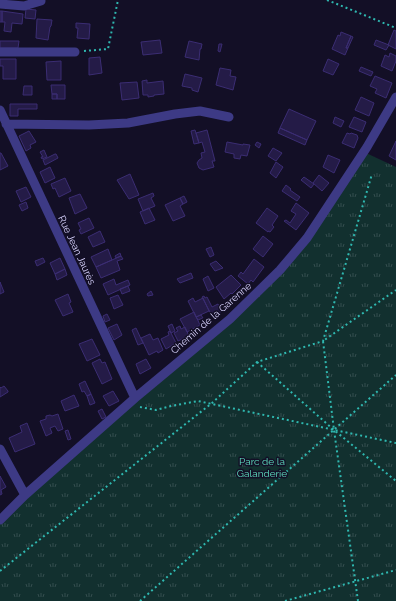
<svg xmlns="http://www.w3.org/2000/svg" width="396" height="601" viewBox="0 0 396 601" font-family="Raleway,sans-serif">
<defs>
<pattern id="park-tufts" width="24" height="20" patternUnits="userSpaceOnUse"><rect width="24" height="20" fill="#12302f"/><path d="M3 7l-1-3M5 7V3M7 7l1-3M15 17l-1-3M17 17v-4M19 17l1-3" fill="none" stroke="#344d4e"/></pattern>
</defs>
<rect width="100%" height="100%" fill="#130f26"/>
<path fill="url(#park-tufts)" d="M366 153 396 167V601H0V521L281 271Z"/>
<path fill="#241b47" stroke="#3b2d73" d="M26 9 36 10 35 19 25 18Z
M0 11H2V22H0Z
M2 11 23 14 22 24 12 23 11 32 4 31 5 22H2Z
M37 19 52 20 51 26 50 27 48 40 36 38Z
M76 23 90 24 89 39 77 38 78 28H76Z
M394 30 396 31V49L388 45Z
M341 32 351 36 346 48H348L345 55 332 49 338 35 340 36Z
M351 36 353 37 348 48H346Z
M160 40 162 53 143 55 141 42Z
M376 40 389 45 386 50 374 45Z
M0 41H19L18 48H0Z
M189 41 202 44 201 49H200L199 60 185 57Z
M219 44H222L220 52 218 51Z
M390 53 396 56V61L392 71 381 66 385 55 389 57Z
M100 57 102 73 89 75V58Z
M0 59H16V79H3V66H0Z
M328 59 339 64 333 75 323 71Z
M61 61V80H47L46 62Z
M361 67 373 72 371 76 359 71Z
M220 68 231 70 230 76 236 77 233 90 216 85Z
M185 74 202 78 198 92 192 90V88L182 86Z
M375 76 392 83 386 98 375 93 377 89 370 86Z
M147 80V83L163 81 164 94 154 95V96L148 97V95H143L142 81Z
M137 82 139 98 122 100 120 83Z
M51 85H65V99H57V94H52Z
M24 86H32V95H23Z
M52 94H57V99H52Z
M361 97 374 103 369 116 355 110Z
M10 104H37V109H18V116H10Z
M289 109 316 121 307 140 280 128Z
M335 117 344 121 341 127 333 123Z
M354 117 366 122 362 132 349 127Z
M280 128 307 140 305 145 278 133Z
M195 130 199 143 194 144 191 131Z
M207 130 215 161H212L214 167 203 170 199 168 197 163 199 160 202 158 201 153 205 152 202 142 199 143 196 133Z
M29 131 36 142 30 145 31 148 26 151 19 136Z
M347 133 350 134 351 133 357 135 358 138 354 148 342 143Z
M396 141V160L389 156Z
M227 142 243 145V144L250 145 247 156 241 155 240 159 234 158V154L225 152Z
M257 142 261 144 259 148 255 145Z
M273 148 282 153 276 161 268 156Z
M44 150 47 157 42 159 41 157H43L40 152Z
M0 153H1L8 166 0 170Z
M55 154H56L58 158 45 165 43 160Z
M328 155 340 160 334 173 323 167Z
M276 162 283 167 276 178 270 173Z
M50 167 55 178 45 183 40 172Z
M130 174 139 195 129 199 117 180Z
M319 175 329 183 322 191 313 183Z
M304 177 314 184 311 188 301 180Z
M65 178 71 191 59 197 55 188 53 189 51 184Z
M286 185 291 189 290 190 300 197 297 201 282 191Z
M26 187 31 197 21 202 16 191Z
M153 193 154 196 151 198 155 206 143 211 138 199Z
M80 194 87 208 75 214 69 198Z
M184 196 187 202 183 204 180 198Z
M180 198 183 204 180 206 185 216 173 221 165 205Z
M26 202 28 208 22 211 19 205Z
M296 203 309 213 296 230 284 221 286 220 290 223 296 214 291 211Z
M149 208 155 220 145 224 140 212Z
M267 208 278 216 272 225 274 227 270 232 268 231V232L256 223Z
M89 218 94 228 81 234 79 230 81 229 78 223Z
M100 231 105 242 93 247 88 237Z
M263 236 273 244 263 257 253 249Z
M211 247 214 255 210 257 206 249Z
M108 249 112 260 96 267 91 257Z
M120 253 121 256 116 258 115 256Z
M121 256 123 259 117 261 120 270 101 278 96 267Z
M43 258 45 262 37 266 35 261Z
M60 258 65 269 55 274 50 263Z
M254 259 264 267 253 282 251 280 248 284 238 276 241 272 243 274Z
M216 261 223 268 215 271 210 264Z
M65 269 67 275 57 280 55 274Z
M191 273 193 278 180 283 177 279Z
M231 275 241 285 232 294 231 293 224 299 216 287Z
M208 276 214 288 208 291 203 279Z
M114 279 116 285 128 280 130 285 108 295 103 284Z
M0 282 4 292 0 294Z
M128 286 130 291 122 294 120 289Z
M151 291 153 295 148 296 147 294Z
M68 294 71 302 69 303 73 312 63 316 55 300Z
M118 295 123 305 114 309 110 298Z
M204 296 205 298 207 297 212 307 218 304 222 311 212 316 202 297Z
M193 298 195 302 203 298 209 311 196 317 188 301Z
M194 312 200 325 187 332 180 319Z
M107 314 110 320 105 322 103 316Z
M201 315 203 318 198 320 196 317Z
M117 324 122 335 114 340 108 328Z
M172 324 175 331 171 333 168 326Z
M180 326 181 329 185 327 189 336 178 341 174 333 178 331 176 328Z
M136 328 143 343 138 345 132 330Z
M170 331 176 343 166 349 161 339 169 335 168 332Z
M150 334 153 340 158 338 163 350 158 353 157 351 149 355 141 338Z
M92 339 100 355 87 361 79 344Z
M100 359 102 363 105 362 112 379 102 384 92 363Z
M146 359 151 368 140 374 136 364Z
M85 381 91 394 87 396 84 391 82 392 79 384Z
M4 386 8 391V392L0 397V387L1 388Z
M113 391 119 401 109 406 103 396Z
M91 394 95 403 90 405 87 396Z
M74 395 79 406 65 411 61 401Z
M102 409 106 417 102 419 98 411Z
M58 414 63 429 58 431 55 426 50 428 52 433 46 436 40 421 46 419V416L50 415 52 416Z
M27 423 35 444 15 452 9 438 22 432 20 426Z
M68 430 71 439 68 440 65 431Z
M0 476 6 487 1 490 2 494 0 495Z"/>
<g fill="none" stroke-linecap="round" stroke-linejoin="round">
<path stroke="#2fb8b0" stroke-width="2" stroke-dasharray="2 3" stroke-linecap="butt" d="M327 0 396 28
M84 51 108 49 118 0
M257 362 334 430 396 481
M140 407 156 410 171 406 198 401 396 443
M0 571 212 403 257 362 323 341 372 174
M140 601 396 375
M285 601 396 570
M358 601 334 430 323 341 396 290"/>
<path stroke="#3d3a85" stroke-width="9" d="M0 4 24 6 41 1
M0 52H75
M0 110 135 398
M6 124 89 125 128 123 175 114 200 111 229 117
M0 449 25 495
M0 520 25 495 135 398 230 319 280 270 307 238 367 147 396 97"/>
</g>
<g text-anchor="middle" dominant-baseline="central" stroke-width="3" stroke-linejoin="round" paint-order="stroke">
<g font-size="10" fill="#d9d4ff" stroke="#130f26">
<text transform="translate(77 250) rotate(65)">Rue Jean Jaurès</text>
<text transform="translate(211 318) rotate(-41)">Chemin de la Garenne</text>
</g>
<g font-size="10" fill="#5fe0c0" stroke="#130f26">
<text x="262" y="461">Parc de la<tspan x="262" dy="12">Galanderie</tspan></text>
</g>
</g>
</svg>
